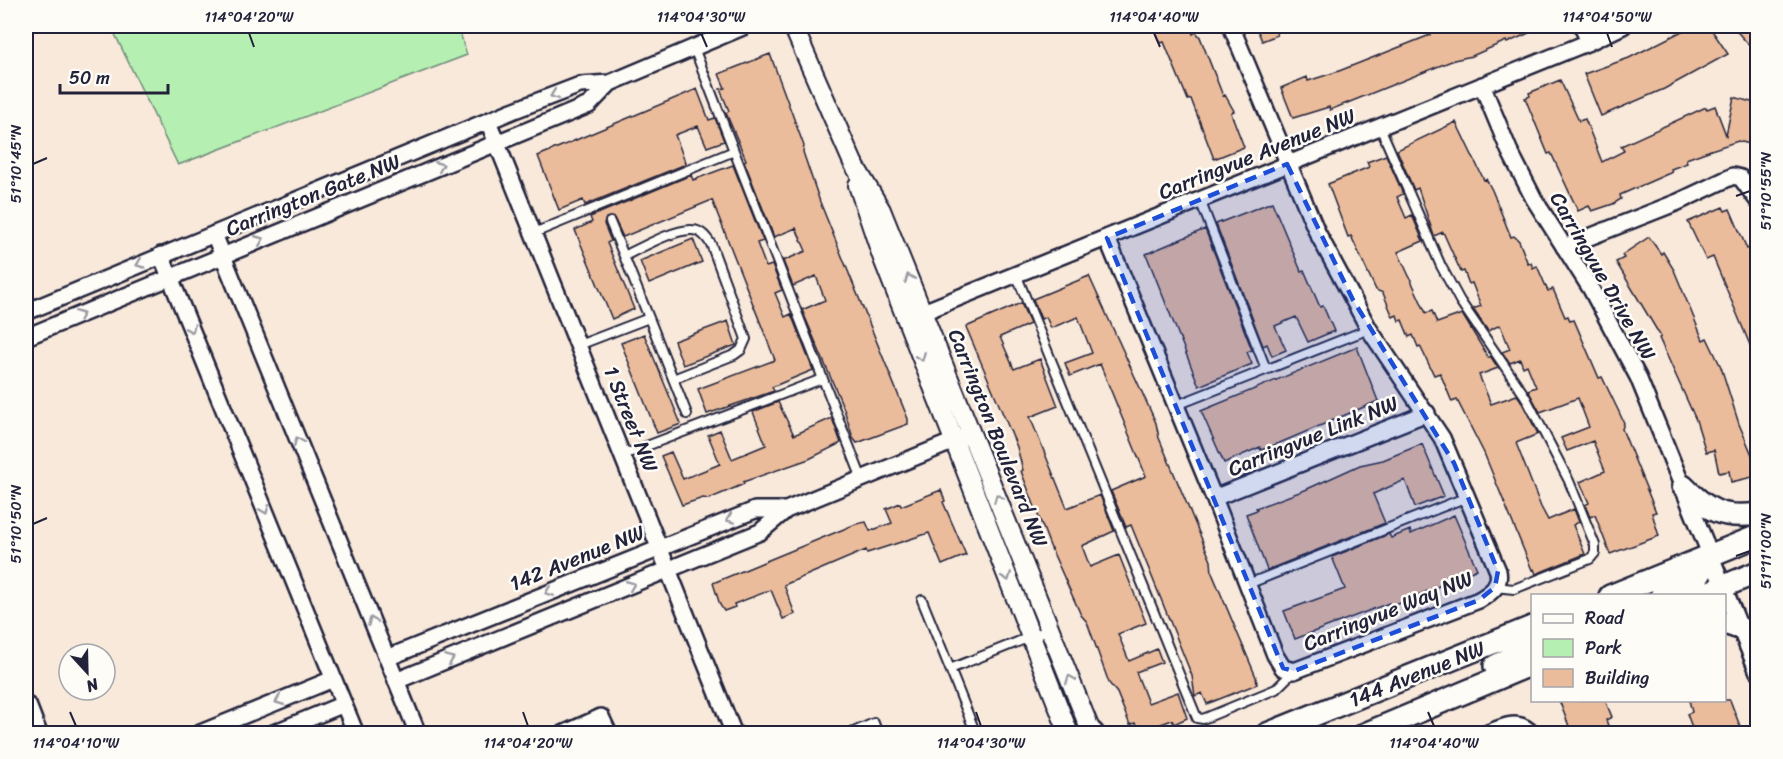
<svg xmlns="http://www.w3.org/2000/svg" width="1783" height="759" viewBox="0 0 1783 759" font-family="Sriracha,sans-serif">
<rect width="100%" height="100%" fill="#f8e9db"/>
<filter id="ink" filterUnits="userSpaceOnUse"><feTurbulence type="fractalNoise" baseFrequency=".0167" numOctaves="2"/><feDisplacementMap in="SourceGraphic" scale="12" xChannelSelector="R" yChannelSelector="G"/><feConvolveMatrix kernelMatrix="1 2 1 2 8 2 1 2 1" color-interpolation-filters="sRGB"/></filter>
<g filter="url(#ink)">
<path fill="#b6efb2" stroke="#6c8876" stroke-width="1.5" d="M111 26H458L467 55 178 165Z"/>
<path fill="#ebbc9b" stroke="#22223b" stroke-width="1.5" d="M1153 26H1190L1193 34 1196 32 1200 37 1223 96 1225 95 1234 111 1231 113 1244 147 1214 159 1191 99 1188 100 1164 42 1161 43Z
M1256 26H1273L1277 35 1262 41Z
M1446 26H1544L1507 43 1506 41 1472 56 1454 60 1330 110 1329 107 1293 118 1281 88 1307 77 1308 81 1339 71 1430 35 1429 33Z
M1692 26H1709L1728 54 1664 89 1601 116 1584 74 1629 58Z
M1732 26H1758V55Z
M770 54 804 146 803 152 820 202 908 419V424L857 443 853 438 844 409 802 310 825 300 816 276 793 286 783 261 806 251 796 228 774 237 744 161 746 160 726 113 729 111 720 89 725 88 719 74Z
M1560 80 1579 121 1585 119 1602 162 1624 151 1621 146 1706 107 1707 109 1715 106 1726 135 1734 97 1758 104V146L1738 141 1711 150 1686 159 1687 163 1671 169 1672 172 1620 195 1621 199 1613 204 1592 211 1589 206 1578 211 1551 153 1548 154 1525 98 1530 96 1529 93Z
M697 89 709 120 715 118 724 141 707 147 698 126 675 135 686 164 585 205 583 200 559 210 538 156Z
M1456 122 1484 180 1486 179 1492 190 1511 237 1514 236 1519 241 1528 264 1531 263 1533 268 1537 266 1548 291 1553 289 1565 317 1568 316 1570 321 1574 320 1599 378 1602 377 1619 412 1624 423 1622 429 1656 512 1652 513 1659 536 1610 554 1595 515 1590 517 1585 505 1589 503 1580 482 1605 471 1593 441 1567 451 1561 438 1589 427 1578 398 1540 412 1528 390 1536 387 1527 365 1523 367 1520 359 1510 363 1502 352 1510 349 1500 325 1488 331 1473 309 1481 306 1472 283 1469 284 1464 271 1461 272 1443 232 1434 236 1418 188 1414 190 1397 150Z
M1386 155 1403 194 1397 197 1406 218 1412 215 1423 241 1398 252 1426 313 1432 311 1437 323 1462 314 1488 357H1491L1498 368 1479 375 1491 404 1517 395 1520 399 1538 434 1516 443 1541 507 1548 520 1574 509 1579 522 1573 525 1585 554 1536 574 1534 569 1532 570 1484 453 1457 400 1452 402 1440 373 1434 375 1420 346 1418 347 1413 335 1409 337 1402 320 1399 321 1397 315 1393 317 1383 293 1376 290 1351 236 1348 237 1328 184 1369 167 1367 162Z
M733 165 763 241 757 243 766 267 772 265 782 290 775 293 785 317 791 314 813 370 772 387 774 391 707 414 698 389 775 360 712 200 623 237 614 218H606L604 224 611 241 607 243 634 309 612 319 575 230 592 222 590 217 691 175 693 180Z
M1272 202 1301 271 1304 270 1320 307 1323 306 1334 331 1308 342 1296 317 1275 326 1286 350 1272 356 1267 344 1263 346 1216 224Z
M1723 207 1725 211 1730 209 1747 249 1752 247 1758 261V364L1713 257 1706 260 1688 222Z
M1205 229 1252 350 1247 352 1252 364 1199 386 1146 254Z
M1649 237 1661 254 1663 252 1674 270 1703 340 1707 338 1721 367 1739 424 1753 457 1757 456V476L1731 482 1729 471 1719 473 1714 450 1706 452 1696 420 1659 338 1661 337 1616 262 1624 258 1622 255Z
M693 239 702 262 649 284 640 261Z
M1089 276 1156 423 1159 438 1211 561 1212 573 1256 677 1257 684 1207 704 1202 693 1195 696 1192 676 1163 604 1131 525 1126 527 1111 491 1146 476 1100 364 1070 376 1065 363 1092 353 1078 317 1051 328 1046 317 1041 319 1033 299Z
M1021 303 1030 324 1000 337 1014 369 1040 359 1058 406 1030 417 1067 508 1100 495 1114 531 1082 546 1090 567 1119 555 1146 623 1118 634 1129 661 1157 649 1162 662 1136 672 1148 703 1178 692 1187 718 1174 724 1172 720 1142 731 1135 723 1130 725 1117 693 1109 683 1087 622 1081 615 1050 546 1021 471 1023 470 1017 447 966 327Z
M728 321 736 345 683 365 674 341Z
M644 334 681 424 657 433 621 343Z
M1357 347 1378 401 1282 442 1261 450 1260 447 1224 463 1201 411Z
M778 402 794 435 832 418 841 443 809 459 743 482 744 484 709 499 703 498 682 505 661 456 671 452 683 479 720 464 708 435 720 430 732 459 766 445 753 412Z
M1422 444 1444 496 1415 507 1405 480 1373 494 1385 523 1267 570 1246 514 1257 510 1256 508 1305 490 1360 465 1383 460Z
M941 490 945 501 943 502 966 555 942 565 929 533 867 553 866 550 784 585 795 614 783 619 771 590 734 604 735 607 724 611 720 605 713 583 856 524 866 522 870 531 892 523 886 509 900 503 901 506Z
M1454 515 1477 569 1403 602 1390 607 1389 603 1295 639 1284 611 1345 589 1332 557 1389 534 1391 538 1410 530 1411 534Z
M1559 700H1605L1612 717 1606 720 1611 734H1572Z
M1689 700H1730L1743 734H1698L1697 728 1693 730 1687 714 1692 712Z"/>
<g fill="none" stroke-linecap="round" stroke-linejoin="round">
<defs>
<path id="service" d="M694 48 734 151
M1380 127 1441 266 1460 301 1525 396 1569 481 1595 545V553L1590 559 1514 589 1495 587
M1200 200 1266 369
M610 222 624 256
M534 233 734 151 862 479
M1016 274 1197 718 1203 719 1276 689 1294 671
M649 318 624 256C641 248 674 229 692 230 701 230 706 237 711 244L746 339 741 350 734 355 673 379
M579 345 649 318 687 414
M1177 405 1369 329
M623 455 822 379
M1248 584 1467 497
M922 600 950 669
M849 734 874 723 878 734
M976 734 950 669 1050 629"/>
<path id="minor" d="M1582 26 1589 42
M1482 85 1509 150 1534 199 1591 289 1638 377 1758 672
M488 121 734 734
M214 234 418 734
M1107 238 1214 498 1275 655 1283 668 1294 671 1479 600C1491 593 1501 586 1498 571L1442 438 1369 329 1317 232 1231 26
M1564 247 1678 202 1733 176 1741 178 1758 201
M161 255 356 734
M26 312 512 111 580 85 610 83 745 26
M911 317 1589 42 1623 26
M26 337 589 105 610 83
M1214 498 1427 413
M387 658 755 510H786
M396 681 760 532 786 510 964 437
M198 734 333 679
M271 734 344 704
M563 734 601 717 609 734
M1486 734C1502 727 1519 718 1532 734"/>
<path id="tertiary" d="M793 26 853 163 881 210 1092 734
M858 185 883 259 1069 734"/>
<path id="secondary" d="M1683 486C1708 511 1722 519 1758 514
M1610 596 1758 536
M1661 596 1700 574 1711 555
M1700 596 1758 572
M1724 623 1740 628
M1495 666 1532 647
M26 708 36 734
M1091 732 1093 734
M1267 734 1532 627
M1365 734 1532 664"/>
</defs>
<use href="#service" stroke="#22223b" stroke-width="12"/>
<use href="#minor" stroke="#22223b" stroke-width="20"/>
<use href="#tertiary" stroke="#22223b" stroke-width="22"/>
<use href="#secondary" stroke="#22223b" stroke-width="26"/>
<use href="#service" stroke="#fdfcf7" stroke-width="8"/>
<use href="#minor" stroke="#fdfcf7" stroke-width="15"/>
<use href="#tertiary" stroke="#fdfcf7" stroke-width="18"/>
<use href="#secondary" stroke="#fdfcf7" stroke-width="21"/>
</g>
<defs><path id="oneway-chevron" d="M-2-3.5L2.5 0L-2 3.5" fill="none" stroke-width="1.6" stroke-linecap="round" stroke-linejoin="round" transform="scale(1.5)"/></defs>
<g stroke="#9a9aa2">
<use href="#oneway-chevron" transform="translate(554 95) rotate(159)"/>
<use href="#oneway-chevron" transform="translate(440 166) rotate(-22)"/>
<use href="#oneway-chevron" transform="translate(260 240) rotate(-22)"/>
<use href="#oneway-chevron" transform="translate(140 264) rotate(158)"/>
<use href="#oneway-chevron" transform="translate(909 278) rotate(-112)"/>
<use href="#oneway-chevron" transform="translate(80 315) rotate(-22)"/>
<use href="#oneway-chevron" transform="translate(191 329) rotate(68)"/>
<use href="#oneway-chevron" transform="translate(921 357) rotate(68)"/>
<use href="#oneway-chevron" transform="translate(298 441) rotate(-112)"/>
<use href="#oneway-chevron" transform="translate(998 498) rotate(-112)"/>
<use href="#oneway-chevron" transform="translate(265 510) rotate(68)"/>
<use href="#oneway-chevron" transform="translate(730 519) rotate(159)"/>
<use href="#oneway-chevron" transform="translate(1007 577) rotate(69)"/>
<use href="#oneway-chevron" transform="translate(631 585) rotate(-22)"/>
<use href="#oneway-chevron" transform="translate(549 592) rotate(158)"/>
<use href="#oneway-chevron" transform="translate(372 621) rotate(-112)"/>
<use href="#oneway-chevron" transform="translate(450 659) rotate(-22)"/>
<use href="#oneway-chevron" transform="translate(1070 679) rotate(-112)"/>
<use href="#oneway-chevron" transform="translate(279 701) rotate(158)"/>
</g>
</g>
<path fill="#1d4ed8" fill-opacity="0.2" stroke="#1d4ed8" stroke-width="4.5" stroke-dasharray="12 8" stroke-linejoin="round" d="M1287 164 1353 300 1454 463 1498 571 1495 587 1479 600 1294 671 1283 668 1107 238Z"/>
<path fill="none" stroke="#22223b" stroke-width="2" d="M249 33 254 47M701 33 707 47M1154 33 1160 47M1607 33 1612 47M33 164 47 158M1736 196 1750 191M33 524 47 518M1736 556 1750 551M70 712 76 726M523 712 528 726M976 712 981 726M1428 712 1434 726"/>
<g text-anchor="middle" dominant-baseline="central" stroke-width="5" stroke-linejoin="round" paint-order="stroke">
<g font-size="21" fill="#22223b" stroke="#fdfcf7">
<text transform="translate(1257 154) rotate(-22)">Carringvue Avenue NW</text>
<text transform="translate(313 195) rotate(-22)">Carrington Gate NW</text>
<text transform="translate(1603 276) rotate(60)">Carringvue Drive NW</text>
<text transform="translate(631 419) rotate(68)">1 Street NW</text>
<text transform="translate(1313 436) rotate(-22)">Carringvue Link NW</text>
<text transform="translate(998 438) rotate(68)">Carrington Boulevard NW</text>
<text transform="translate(577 558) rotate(-22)">142 Avenue NW</text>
<text transform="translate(1388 611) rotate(-22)">Carringvue Way NW</text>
<text transform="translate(1417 674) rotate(-22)">144 Avenue NW</text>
</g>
</g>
<rect width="1783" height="759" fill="none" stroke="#fdfcf7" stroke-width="66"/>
<rect x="1531" y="594" width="195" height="108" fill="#fdfcf7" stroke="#a5a5ac" stroke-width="1.5"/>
<rect x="1543" y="614" width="30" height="9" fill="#fdfcf7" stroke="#a5a5ac" stroke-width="1.5"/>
<text x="1585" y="624" font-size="18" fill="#22223b">Road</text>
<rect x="1543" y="639" width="30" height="18" fill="#b6efb2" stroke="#a5a5ac" stroke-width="1.5"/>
<text x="1585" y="654" font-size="18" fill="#22223b">Park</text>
<rect x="1543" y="669" width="30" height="18" fill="#ebbc9b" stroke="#a5a5ac" stroke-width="1.5"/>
<text x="1585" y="684" font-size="18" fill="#22223b">Building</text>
<g transform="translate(87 672) rotate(158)"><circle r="28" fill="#fdfcf7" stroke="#a5a5ac" stroke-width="1.5"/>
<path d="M0-4.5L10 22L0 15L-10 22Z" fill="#22223b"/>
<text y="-9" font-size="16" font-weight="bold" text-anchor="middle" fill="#22223b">N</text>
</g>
<path d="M60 84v9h108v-9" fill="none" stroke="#22223b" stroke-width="3"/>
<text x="69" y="84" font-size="18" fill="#22223b" stroke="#fdfcf7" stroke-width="4.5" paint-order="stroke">50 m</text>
<rect x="33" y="33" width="1717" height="693" fill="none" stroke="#22223b" stroke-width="2"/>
<g font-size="15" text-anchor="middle" fill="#22223b">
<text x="249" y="22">114°04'20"W</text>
<text x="701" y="22">114°04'30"W</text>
<text x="1154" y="22">114°04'40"W</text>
<text x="1607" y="22">114°04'50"W</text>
<text transform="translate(16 164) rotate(-90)" y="5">51°10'45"N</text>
<text transform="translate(1766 191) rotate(-90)" y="5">51°10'55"N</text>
<text transform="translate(16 524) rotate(-90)" y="5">51°10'50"N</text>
<text transform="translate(1766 551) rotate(-90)" y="5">51°11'00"N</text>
<text x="76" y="748">114°04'10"W</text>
<text x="528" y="748">114°04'20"W</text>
<text x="981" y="748">114°04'30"W</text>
<text x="1434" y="748">114°04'40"W</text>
</g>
</svg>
